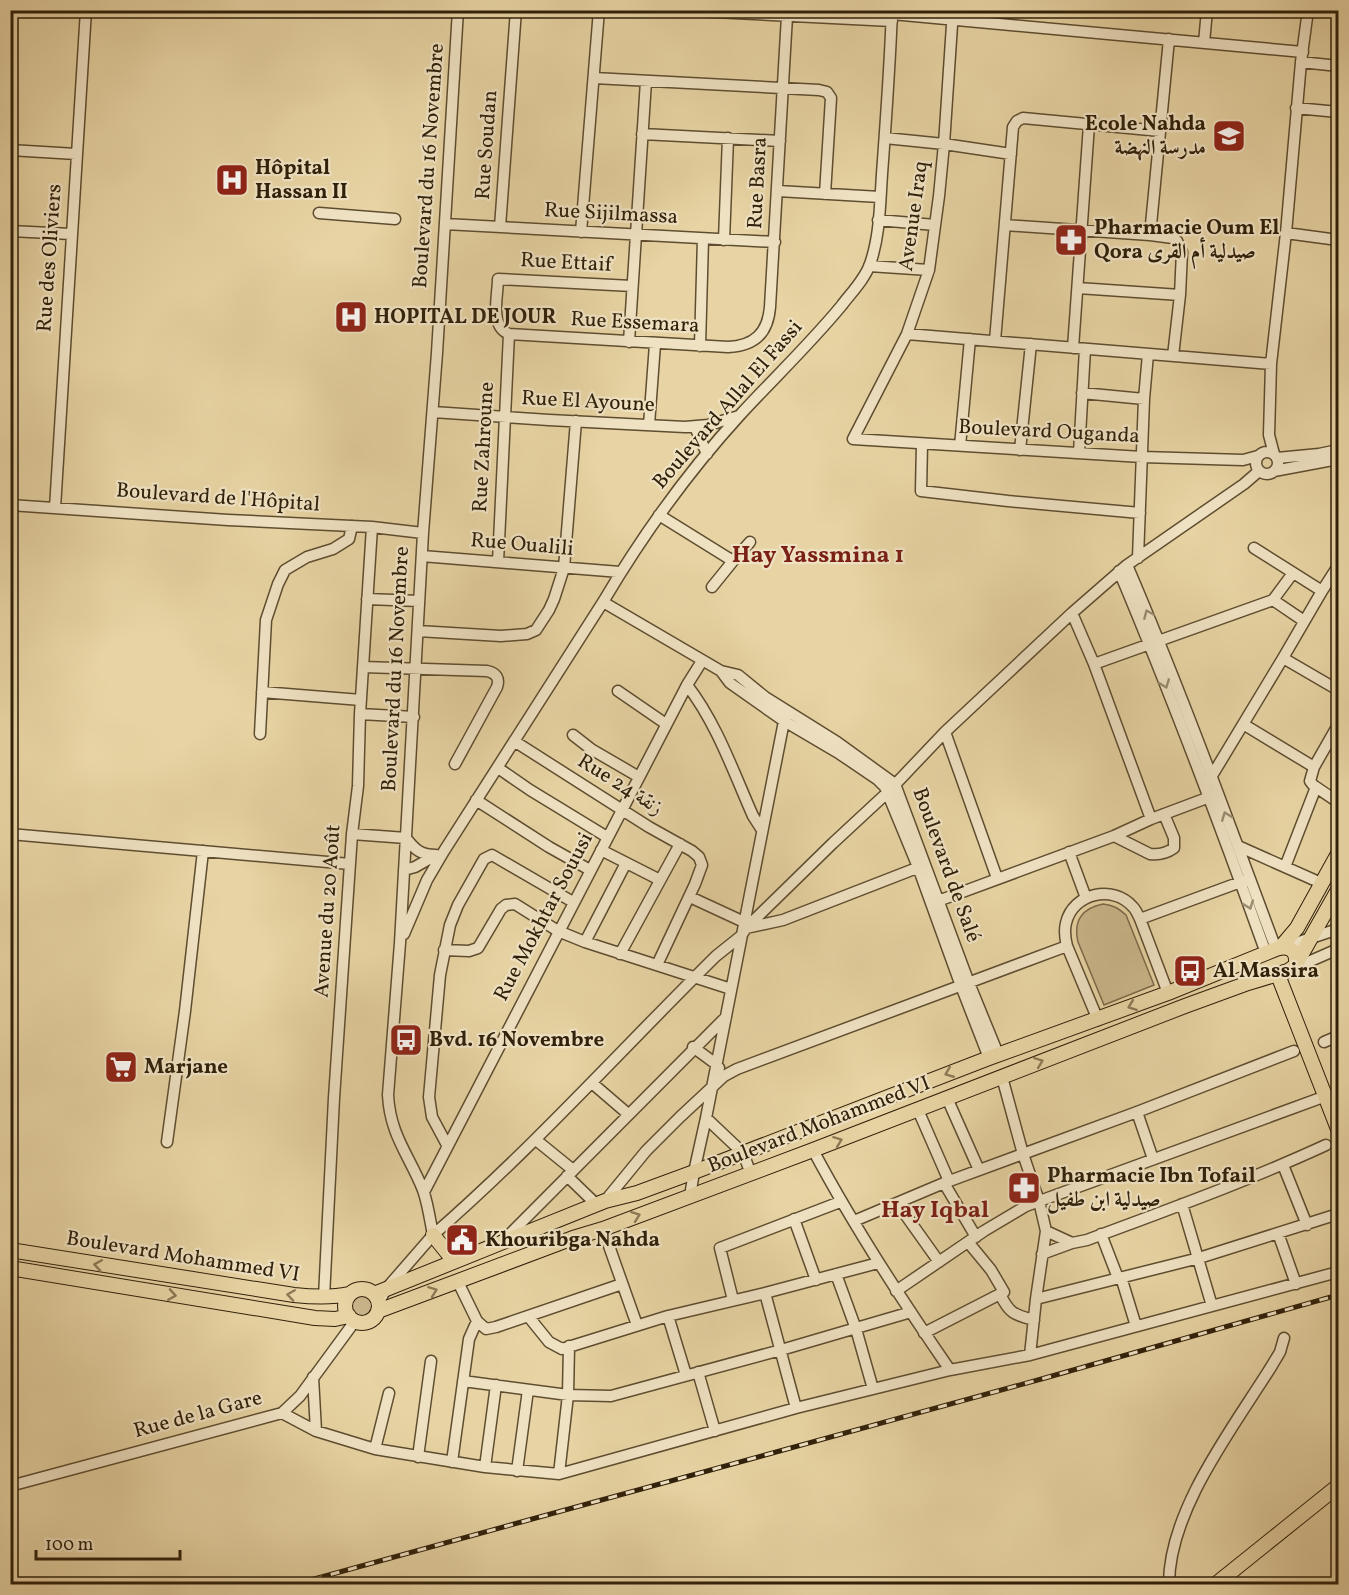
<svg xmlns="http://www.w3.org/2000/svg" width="1349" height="1595" viewBox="0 0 1349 1595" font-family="Vollkorn,Amiri,serif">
<rect width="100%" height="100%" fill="#e7d3a3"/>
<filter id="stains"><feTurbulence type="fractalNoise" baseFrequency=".00333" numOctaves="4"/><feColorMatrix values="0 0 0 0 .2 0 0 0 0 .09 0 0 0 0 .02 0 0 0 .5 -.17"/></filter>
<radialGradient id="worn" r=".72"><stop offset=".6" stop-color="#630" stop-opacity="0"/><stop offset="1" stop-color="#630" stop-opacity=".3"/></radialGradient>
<path fill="#c8b589" stroke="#7c6a4a" stroke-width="1.5" d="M1103 904C1113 905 1118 908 1126 915L1154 985 1104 1005 1078 942C1073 921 1082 908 1103 904Z
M350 1305a11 11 0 1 1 22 0a11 11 0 1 1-22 0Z"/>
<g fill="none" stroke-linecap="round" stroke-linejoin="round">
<defs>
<path id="minor" d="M674 10 892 21
M953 10 944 144 939 196 929 270 907 334 853 439 1142 457 1243 460 1258 456
M892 14 1303 52
M1204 43 1207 10
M1301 62 1338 66
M594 78 819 90 827 92 831 98 825 194
M1296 108 1338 112
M642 134 780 141
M885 138 944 144 1011 154
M10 150 76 154
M778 191 880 197
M319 213 395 219
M878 220 935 225
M445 224 775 242
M1005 225 1150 235 1173 238 1177 241 1182 252 1180 295 1173 356
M500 227 516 10
M10 231 71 234
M581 232 599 10
M1286 233 1338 240
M1150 235 1169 39
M724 240 728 138
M869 266 929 270
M632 286 498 279C498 296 489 326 509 334L728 347C754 346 768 333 770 307L787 16
M1078 288 1180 295
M907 334 1271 364
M995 341 1013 127 1017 121 1023 118 1160 131
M629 342 646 81
M700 346 703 239
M1073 348 1089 125
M1082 393 1144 399
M433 412 549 420 685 427 708 425 739 416
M649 425 655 344
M695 427 707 454
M922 444 921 491 1008 501 1140 513
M960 446 970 339
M1020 450 1031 344
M1256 463a11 11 0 1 1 22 0a11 11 0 1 1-22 0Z
M1079 453 1085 349
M1274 454 1269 435 1271 364 1286 233 1301 62 1308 10
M1277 458 1319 454 1338 450
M1274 471 1338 459
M10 505 228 520 372 527 423 533
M55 508 86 10
M659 515 733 561 712 587
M1254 548 1322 591
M422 556 620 572
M1138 558 1144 399 1148 354
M733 561 750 542
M498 562 509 334
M1127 565C1181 691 1228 820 1276 949
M1119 571C1172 697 1220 825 1266 953
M367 599 419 601
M1273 600 1293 573
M603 602 721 671 738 675 765 697 837 742 895 784 969 983 998 1054
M1072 613 1094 664 1151 819
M418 631 501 636 527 634 536 630 549 610 554 599 564 568 576 421
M1283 658 1338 690
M1094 664 1273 600 1304 621
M363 667 487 671C496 673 500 678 497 687L455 764
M721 671 730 683 784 721 840 754 877 779 885 787 918 867 961 986 989 1058
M687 685C717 724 733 771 753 816L762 830
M618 691 666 724
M262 692 361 700
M360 714 414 717
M1243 724 1314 767
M1338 725 1314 767 1310 781 1313 785 1338 802
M945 732 997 878
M260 734 266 620 278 584 285 570 307 557 333 549 349 539 352 526
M573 735 591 749 639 777
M514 741 649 827 692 851 699 857 702 865 695 884 657 965
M498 768 530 790 607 837
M1210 779 1283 658 1322 591 1338 566
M476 800 549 847 590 870
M10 834 350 864
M352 834 406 838C415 850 421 855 436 855
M1114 836 1150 854C1159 855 1167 853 1174 848V838L1164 814
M1238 846 1321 883
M601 850 660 880
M1069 852 1086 898
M1285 867 1316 787
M404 870 415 867 436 855
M690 897 744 922
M938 901 1114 836 1151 819 1215 795
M1140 919 1246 880
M746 928 783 920 922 866
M404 934 427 880 444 851 603 602C642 536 688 472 740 415 774 378 810 344 842 305 851 293 865 279 870 264 880 236 880 203 882 174 886 120 890 65 892 10
M585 942 626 863
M1284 947 1338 929
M444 950 469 951 478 948 501 909 506 905 515 904 558 931 585 942 731 989
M620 954 680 844
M1292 969 1338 949
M1098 1020 1067 946C1065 938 1064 931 1066 923 1073 893 1113 884 1133 907 1136 910 1138 915 1140 919L1168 993
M1324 1042 1338 1036
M693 1047 716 1064 719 1068
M1002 1077 1023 1154 1039 1201 1046 1231 1036 1299 1030 1355
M592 1083 628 1114
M947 1098 979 1170
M918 1110 949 1181
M1137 1112 1153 1159
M706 1118 743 1153 751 1174
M536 1140 573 1170
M167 1142 185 1011 203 851
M447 1145 432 1117 429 1097 440 975 450 925 458 905 484 859 492 855 573 902
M813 1150C854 1227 901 1299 950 1370
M1283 1165 1307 1225
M567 1176 597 1205
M944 1183 976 1237
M424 1192 687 685 702 661
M690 1196 694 1172 706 1118 786 711
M605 1201 646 1151 680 1117 724 1076 737 1069 1067 946
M897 1203 939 1262
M1182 1204 1212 1306
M794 1219 816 1280
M854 1221 944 1183 1137 1112 1294 1051
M603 1229 637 1325
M1046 1231 1072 1243 1087 1240C1167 1210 1248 1181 1326 1145
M1278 1233 1296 1284
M1101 1234 1118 1278
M433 1235C533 1148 622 1049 716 956L741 936 746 928 833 843 888 792 945 732 1072 613 1127 565 1244 484 1259 471
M504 1240 726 1017
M1042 1254 1072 1243
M836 1274 856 1329 873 1389
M1121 1277 1136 1326
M458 1282 477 1321 486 1329 496 1327 622 1284
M896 1291 984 1231 1026 1206 1326 1096
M765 1293 796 1408
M1000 1294C1009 1313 1014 1315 1034 1320
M324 1297 334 1098 352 834 358 786 360 714 372 527
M1036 1299 1199 1258 1338 1214
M733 1300 720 1248 840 1202
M379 1302 386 1289 433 1235C430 1220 428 1204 423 1190 409 1155 390 1135 388 1095L400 943 423 533 437 353 458 10
M528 1316 549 1342 562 1349 668 1316 765 1293 878 1263
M668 1316 686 1375
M924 1333 1004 1292 991 1270 968 1242
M698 1372 715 1431
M313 1377 316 1431
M463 1381 568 1395 611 1396 781 1350 911 1312
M282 1413 316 1431 375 1449 485 1467 559 1474 796 1408 950 1370 1030 1355 1338 1272
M375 1449 389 1393
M418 1457 431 1361
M452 1462 469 1339 477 1321
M485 1467 496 1385
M517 1471 528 1390
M559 1474 568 1395 569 1346
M10 1486 282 1413 300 1396 355 1321
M1169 1584C1169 1510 1233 1428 1271 1367L1280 1352 1284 1338"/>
<path id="major" d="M1280 948 1297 928 1338 854
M1278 975 1338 1129
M433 1235 454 1261
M10 1250 294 1295C313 1297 331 1298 349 1294
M10 1268 315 1318 335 1319 349 1316
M345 1306a17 17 0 1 1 34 0a17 17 0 1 1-34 0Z
M374 1294 605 1201 637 1193 694 1172 989 1058 1168 993 1276 949C1287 945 1297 949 1296 962
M378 1311 573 1238 603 1229 813 1150 1185 1006 1248 983 1288 971 1295 966 1338 890
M1216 1584 1338 1486"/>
</defs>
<use href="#minor" stroke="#5e4d30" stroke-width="13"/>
<use href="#major" stroke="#30200a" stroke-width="16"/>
<use href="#minor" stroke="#efe2c3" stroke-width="10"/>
<use href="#major" stroke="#e7d3a3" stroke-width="14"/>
<defs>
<path id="rail" d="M296 1584 1045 1378 1338 1295"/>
</defs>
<use href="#rail" stroke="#30200a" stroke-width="5"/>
<use href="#rail" stroke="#efe2c3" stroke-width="3" stroke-dasharray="9" stroke-linecap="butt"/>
</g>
<defs><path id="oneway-chevron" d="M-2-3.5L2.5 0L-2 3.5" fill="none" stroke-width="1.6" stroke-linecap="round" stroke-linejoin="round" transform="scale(1.5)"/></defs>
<g stroke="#998b70">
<use href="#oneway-chevron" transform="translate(1148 614) rotate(-113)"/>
<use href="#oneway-chevron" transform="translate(1165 684) rotate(69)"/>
<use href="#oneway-chevron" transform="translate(1226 816) rotate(-111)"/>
<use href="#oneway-chevron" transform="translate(1249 905) rotate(70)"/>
</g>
<g stroke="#8c7a56">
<use href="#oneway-chevron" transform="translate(1132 1006) rotate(159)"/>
<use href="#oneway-chevron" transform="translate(1039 1062) rotate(-21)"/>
<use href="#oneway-chevron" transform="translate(949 1073) rotate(158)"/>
<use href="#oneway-chevron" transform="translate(838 1141) rotate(-21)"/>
<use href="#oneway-chevron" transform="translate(636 1216) rotate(-20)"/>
<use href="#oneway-chevron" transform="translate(98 1265) rotate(-171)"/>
<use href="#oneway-chevron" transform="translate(433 1291) rotate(-21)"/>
<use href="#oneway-chevron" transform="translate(172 1295) rotate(9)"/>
<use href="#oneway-chevron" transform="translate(291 1295) rotate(-172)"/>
</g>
<defs>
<symbol id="school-square" viewBox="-11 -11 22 22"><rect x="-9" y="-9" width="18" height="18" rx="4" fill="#8f2418" stroke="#efe2c3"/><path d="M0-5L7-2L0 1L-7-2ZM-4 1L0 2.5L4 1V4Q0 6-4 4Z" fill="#fff"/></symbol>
<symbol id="hospital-square" viewBox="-11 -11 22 22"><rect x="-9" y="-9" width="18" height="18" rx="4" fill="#8f2418" stroke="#efe2c3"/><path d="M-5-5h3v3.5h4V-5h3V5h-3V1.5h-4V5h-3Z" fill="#fff"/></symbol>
<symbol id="pharmacy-square" viewBox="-11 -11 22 22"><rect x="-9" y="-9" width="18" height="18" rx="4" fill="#8f2418" stroke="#efe2c3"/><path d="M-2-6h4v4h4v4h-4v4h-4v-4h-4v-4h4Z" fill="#fff"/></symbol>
<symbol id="bus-square" viewBox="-11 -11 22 22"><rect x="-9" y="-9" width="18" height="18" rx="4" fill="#8f2418" stroke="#efe2c3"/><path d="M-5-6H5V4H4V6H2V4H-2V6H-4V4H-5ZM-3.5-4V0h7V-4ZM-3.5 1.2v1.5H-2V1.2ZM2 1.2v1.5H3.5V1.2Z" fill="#fff"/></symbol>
<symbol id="supermarket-square" viewBox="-11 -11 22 22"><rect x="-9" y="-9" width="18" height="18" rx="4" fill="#8f2418" stroke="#efe2c3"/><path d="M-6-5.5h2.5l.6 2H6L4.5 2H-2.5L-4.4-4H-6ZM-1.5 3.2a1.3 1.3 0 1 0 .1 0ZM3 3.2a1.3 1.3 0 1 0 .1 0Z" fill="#fff"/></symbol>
<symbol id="civic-square" viewBox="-11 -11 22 22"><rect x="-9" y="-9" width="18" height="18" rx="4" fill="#8f2418" stroke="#efe2c3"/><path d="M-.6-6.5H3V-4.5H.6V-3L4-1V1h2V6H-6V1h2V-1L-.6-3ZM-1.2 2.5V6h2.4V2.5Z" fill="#fff"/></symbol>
</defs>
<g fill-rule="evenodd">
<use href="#school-square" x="1210" y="117" width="38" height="38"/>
<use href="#hospital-square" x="213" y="161" width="38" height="38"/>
<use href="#pharmacy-square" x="1052" y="221" width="38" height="38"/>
<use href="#hospital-square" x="332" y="298" width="38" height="38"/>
<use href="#bus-square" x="1171" y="952" width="38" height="38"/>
<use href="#bus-square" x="387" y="1021" width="38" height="38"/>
<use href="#supermarket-square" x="102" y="1048" width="38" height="38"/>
<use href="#pharmacy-square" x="1005" y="1169" width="38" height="38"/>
<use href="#civic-square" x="443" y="1221" width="38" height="38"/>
</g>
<g text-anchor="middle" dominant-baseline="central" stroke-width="4.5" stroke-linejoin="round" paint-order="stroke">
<g font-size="21" font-weight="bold" fill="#30200a" stroke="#efe2c3" text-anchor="start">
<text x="1206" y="124" text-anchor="end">Ecole Nahda<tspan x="1206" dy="24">مدرسة النهضة</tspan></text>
<text x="255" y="168">Hôpital<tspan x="255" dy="24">Hassan II</tspan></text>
<text x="1094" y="228">Pharmacie Oum El<tspan x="1094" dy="24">Qora صيدلية أم القرى</tspan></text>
<text x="374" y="317">HOPITAL DE JOUR</text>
<text x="1213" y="971">Al Massira</text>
<text x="429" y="1040">Bvd. 16 Novembre</text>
<text x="144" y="1067">Marjane</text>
<text x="1047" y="1176">Pharmacie Ibn Tofail<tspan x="1047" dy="24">صيدلية ابن طفيل</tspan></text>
<text x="485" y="1240">Khouribga Nahda</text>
</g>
<g font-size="21" fill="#30200a" stroke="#efe2c3">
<text transform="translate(487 145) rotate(-86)">Rue Soudan</text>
<text transform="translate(429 166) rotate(-86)">Boulevard du 16 Novembre</text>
<text transform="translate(758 183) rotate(-87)">Rue Basra</text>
<text transform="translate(611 214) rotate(3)">Rue Sijilmassa</text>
<text transform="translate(914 216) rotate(-82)">Avenue Iraq</text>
<text transform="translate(50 258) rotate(-86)">Rue des Oliviers</text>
<text transform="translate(566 263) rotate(3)">Rue Ettaif</text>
<text transform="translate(635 323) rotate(3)">Rue Essemara</text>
<text transform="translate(588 402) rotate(3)">Rue El Ayoune</text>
<text transform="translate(728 405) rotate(-49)">Boulevard Allal El Fassi</text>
<text transform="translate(1049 432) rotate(3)">Boulevard Ouganda</text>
<text transform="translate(484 447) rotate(-87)">Rue Zahroune</text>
<text transform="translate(218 498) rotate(4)">Boulevard de l'Hôpital</text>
<text transform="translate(522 545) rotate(5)">Rue Oualili</text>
<text transform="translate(396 669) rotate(-87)">Boulevard du 16 Novembre</text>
<text transform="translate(620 785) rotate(32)">Rue 24 زنقة</text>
<text transform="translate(946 865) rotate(70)">Boulevard de Salé</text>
<text transform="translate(328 911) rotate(-86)">Avenue du 20 Août</text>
<text transform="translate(544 917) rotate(-62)">Rue Mokhtar Souusi</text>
<text transform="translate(819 1125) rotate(-21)">Boulevard Mohammed VI</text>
<text transform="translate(183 1257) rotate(9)">Boulevard Mohammed VI</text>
<text transform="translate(198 1415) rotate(-15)">Rue de la Gare</text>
</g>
<g font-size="24" font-weight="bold" fill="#7a1f14" stroke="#efe2c3">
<text x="818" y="556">Hay Yassmina 1</text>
<text x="935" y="1211">Hay Iqbal</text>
</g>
</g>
<rect width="1349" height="1595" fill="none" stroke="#e7d3a3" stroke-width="36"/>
<rect x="12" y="12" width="1325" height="1571" fill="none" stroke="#30200a" stroke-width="3"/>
<rect x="18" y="18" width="1313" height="1559" fill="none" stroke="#30200a" stroke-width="1.5"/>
<path d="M36 1550v9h144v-9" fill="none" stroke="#30200a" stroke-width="3"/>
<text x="45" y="1550" font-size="18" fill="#30200a" stroke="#efe2c3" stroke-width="4.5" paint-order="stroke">100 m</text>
<rect width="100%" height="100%" filter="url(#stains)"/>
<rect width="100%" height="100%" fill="url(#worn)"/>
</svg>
